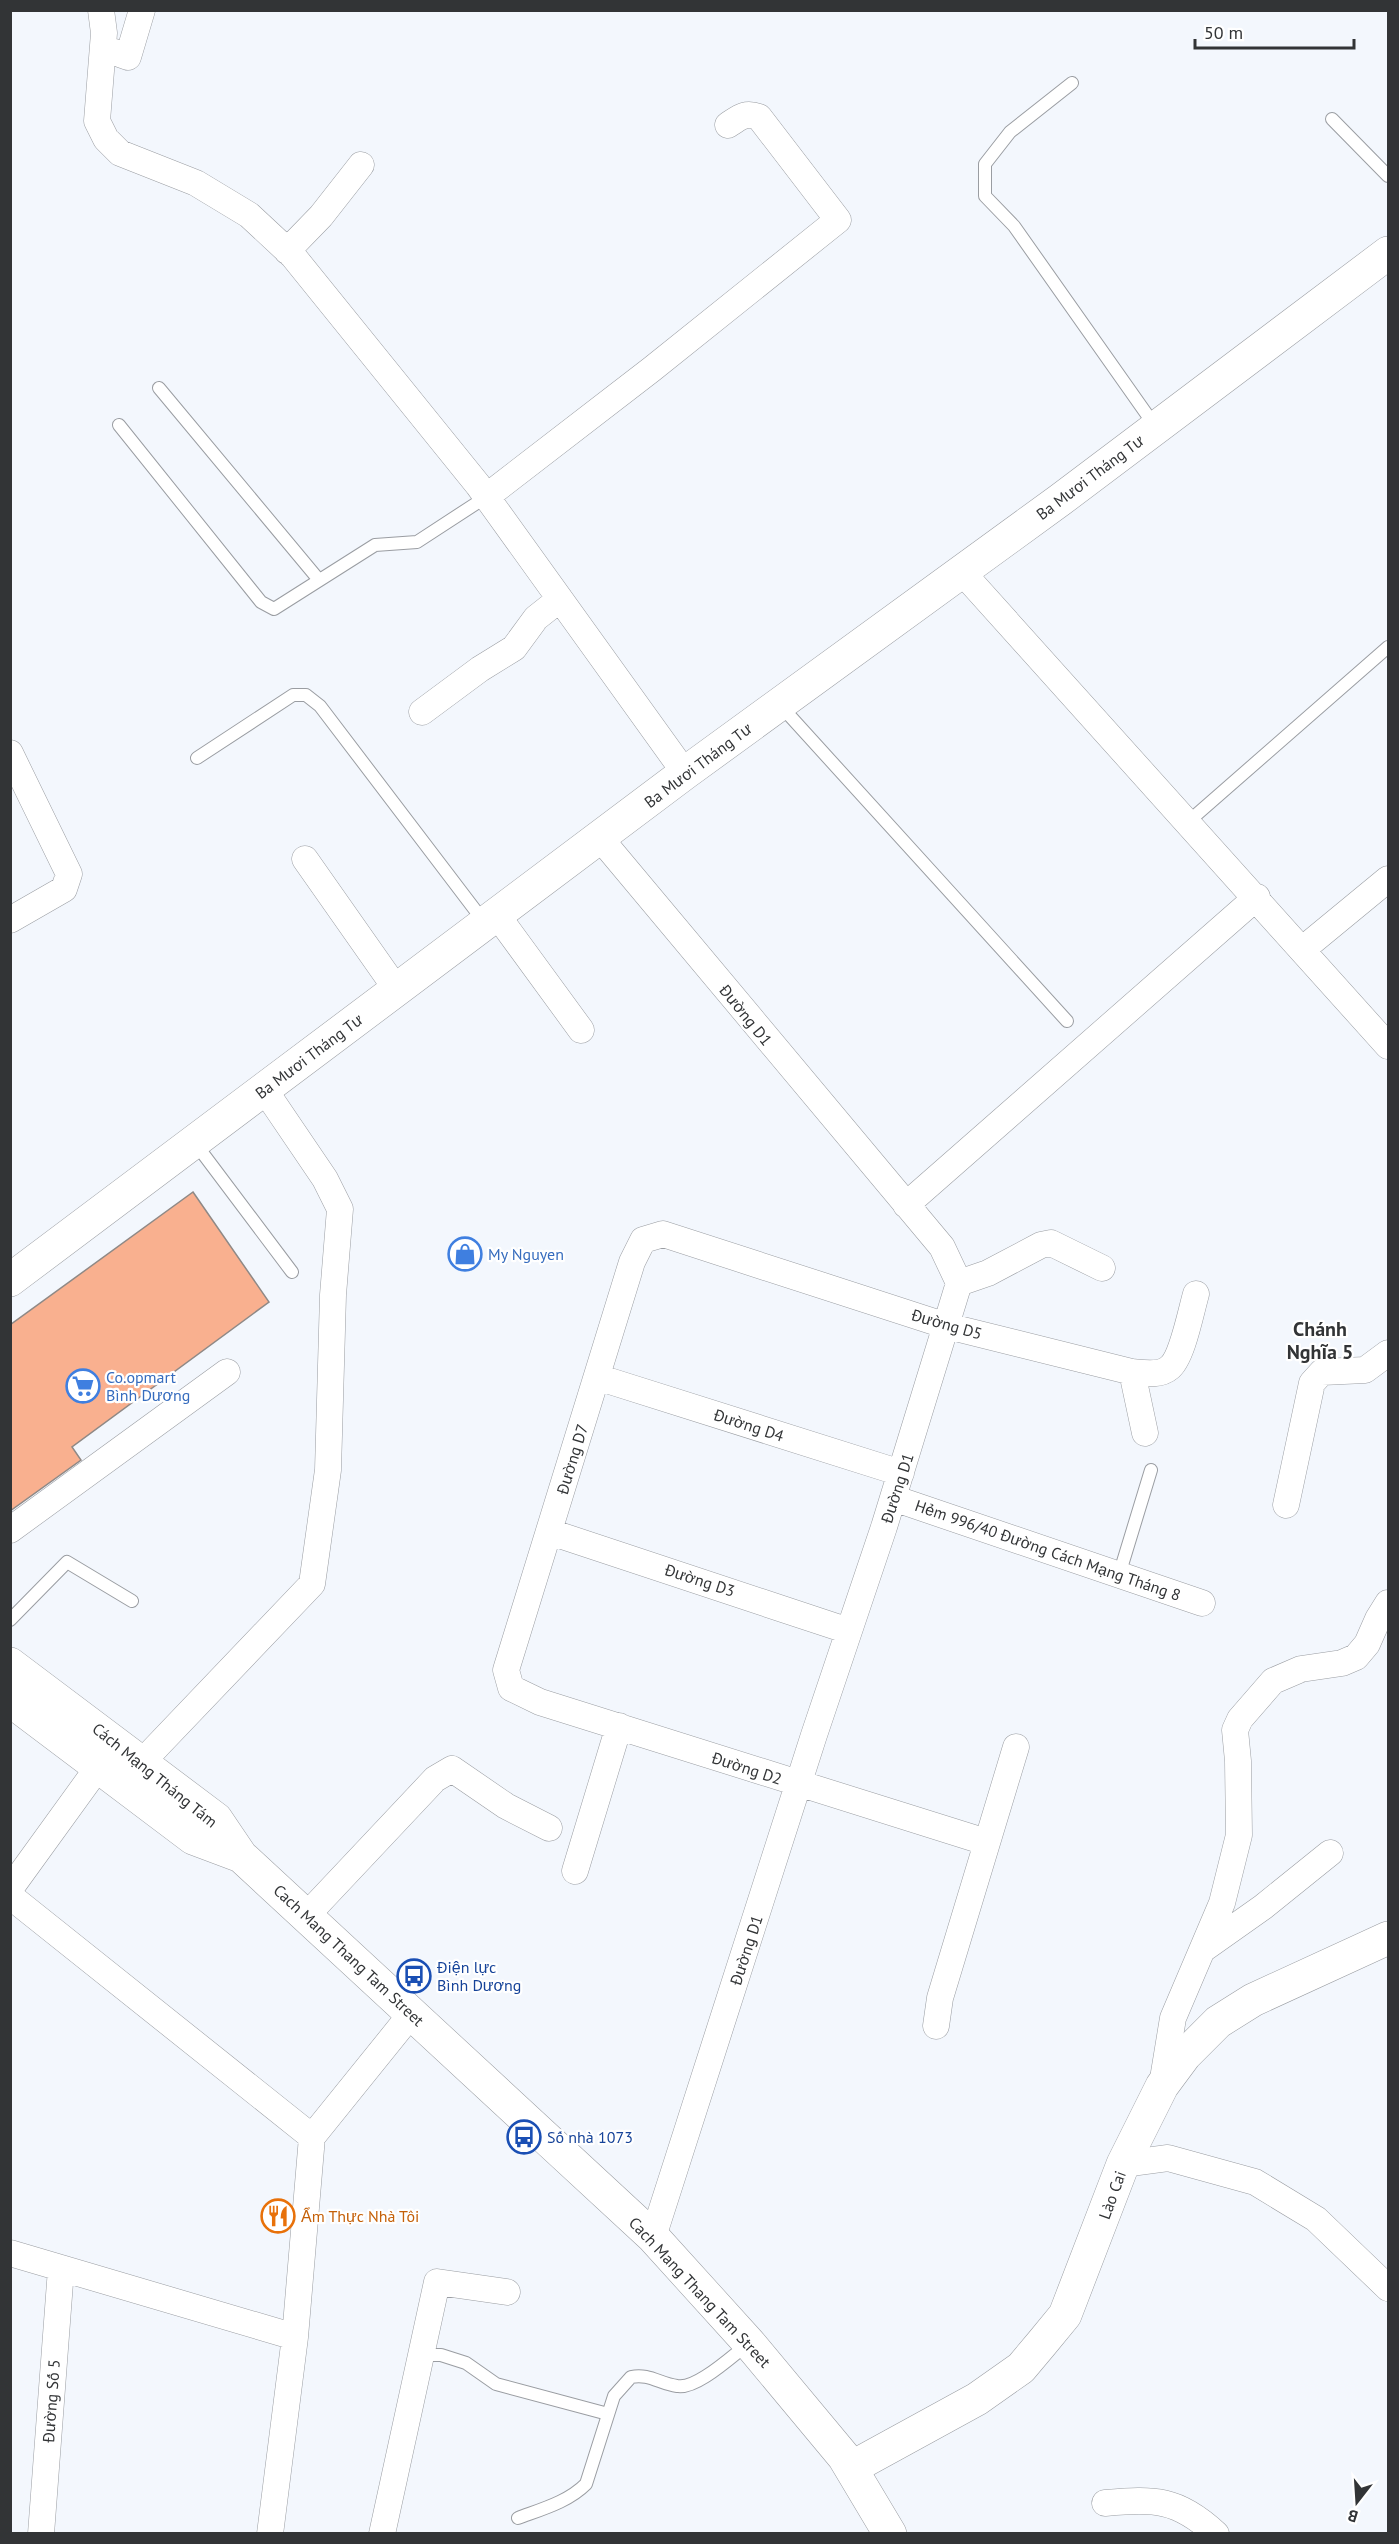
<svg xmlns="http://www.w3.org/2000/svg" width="1399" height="2544" viewBox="0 0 1399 2544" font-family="'PT Sans',sans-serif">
<rect width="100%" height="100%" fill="#f3f7fd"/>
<path fill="#f9b08f" stroke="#8f8986" stroke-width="1.5" d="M193 1192 269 1302 72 1447 81 1460 10 1511V1325Z"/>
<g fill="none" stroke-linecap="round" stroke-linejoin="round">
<defs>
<path id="lane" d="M1072 83 1010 132 985 164V196L1014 226 1155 426
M1332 119 1388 176
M159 388 319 580
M119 425 261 602 274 609 375 545 417 542 486 497
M780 705 1067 1021
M197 758 293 695H306L320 706 485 923
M1188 822 1388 647
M195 1143 292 1272
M1119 1575 1151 1470
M10 1620 67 1562 132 1601
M422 2355H441L466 2363 496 2384 608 2414
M518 2518C542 2509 568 2502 586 2484L614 2396 631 2377C649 2373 660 2384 677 2386 696 2390 732 2356 748 2344"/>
<path id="street" d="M101 10 104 33 97 121 106 139 120 153 196 183 249 215 293 256 478 485 685 773
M103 48 128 57 142 10
M287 251 321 216 361 165
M486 497 652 369 838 220 759 117C745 112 740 117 728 125
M962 572 1388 1046
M422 712 480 669 514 648 536 618 560 599
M10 753 69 874 64 889 10 920
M600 838 942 1247 959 1283 884 1527 814 1735 653 2237
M305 859 397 990
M497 915 581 1030
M1303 949 1388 879
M906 1205 1257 897
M959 1283 988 1273 1041 1245 1051 1243 1102 1268
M1132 1372 1145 1433
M597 1377 901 1473
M893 1498 1202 1603
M1286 1505 1312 1383 1322 1372 1365 1370 1388 1353
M10 1530 227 1372
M550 1532 849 1631
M142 1762 312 1584 328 1470 333 1295 340 1209 325 1179 264 1089
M986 1842 540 1702 511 1688 506 1670 632 1262 643 1240 663 1234 947 1326 1132 1372C1143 1373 1160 1376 1169 1368 1182 1359 1191 1311 1196 1294
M575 1871 619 1726
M10 1889 99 1766
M10 1896 312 2137
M306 1916 435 1779 452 1769 506 1806 549 1828
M1205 1948 1263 1907 1330 1853
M936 2026 940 1998 1016 1747
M1162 2085 1173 2018 1222 1903 1239 1835 1238 1761 1235 1730 1240 1719 1273 1681 1301 1669 1342 1663 1356 1657 1367 1644 1378 1619 1388 1603
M1123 2164 1168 2158 1255 2182 1316 2219 1388 2288
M10 2253 295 2337
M1105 2503C1155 2499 1177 2498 1216 2534
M41 2534 61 2269
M270 2534 295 2337 312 2137 412 2013
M382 2534 437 2282 507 2292"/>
<path id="secondary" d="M10 1280 685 773 1060 500 1388 253
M10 1664 216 1819 241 1856 653 2237 749 2343 844 2457 890 2534
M10 1700 193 1838 241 1856
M851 2468 977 2399 1021 2368 1042 2343 1065 2315 1123 2164 1162 2086 1185 2055 1218 2022 1253 2000 1388 1938"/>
</defs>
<use href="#lane" stroke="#9a9da2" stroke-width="14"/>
<use href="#street" stroke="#9a9da2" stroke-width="27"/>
<use href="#secondary" stroke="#9a9da2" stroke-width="34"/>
<use href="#lane" stroke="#fff" stroke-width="12"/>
<use href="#street" stroke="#fff" stroke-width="26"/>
<use href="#secondary" stroke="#fff" stroke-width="33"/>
</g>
<defs>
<symbol id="shop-ring" viewBox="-11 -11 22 22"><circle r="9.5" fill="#fff" stroke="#3f7fe0" stroke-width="1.5"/><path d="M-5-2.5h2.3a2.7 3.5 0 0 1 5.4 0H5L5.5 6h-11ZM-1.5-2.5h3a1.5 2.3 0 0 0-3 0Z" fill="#3f7fe0"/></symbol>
<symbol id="supermarket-ring" viewBox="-11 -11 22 22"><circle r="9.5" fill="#fff" stroke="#3f7fe0" stroke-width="1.5"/><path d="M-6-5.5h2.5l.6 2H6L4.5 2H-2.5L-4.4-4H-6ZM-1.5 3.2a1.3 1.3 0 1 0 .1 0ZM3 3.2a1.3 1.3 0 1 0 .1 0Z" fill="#3f7fe0"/></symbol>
<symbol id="bus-ring" viewBox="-11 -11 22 22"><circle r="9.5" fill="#fff" stroke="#1a4fb4" stroke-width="1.5"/><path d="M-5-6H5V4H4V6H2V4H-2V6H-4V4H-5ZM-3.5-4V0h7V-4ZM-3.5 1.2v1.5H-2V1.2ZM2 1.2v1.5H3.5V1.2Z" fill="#1a4fb4"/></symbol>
<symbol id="restaurant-ring" viewBox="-11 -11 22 22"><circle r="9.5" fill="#fff" stroke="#e8710a" stroke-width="1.5"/><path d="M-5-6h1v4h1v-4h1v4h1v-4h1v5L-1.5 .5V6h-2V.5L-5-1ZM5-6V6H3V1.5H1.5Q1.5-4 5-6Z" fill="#e8710a"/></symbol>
</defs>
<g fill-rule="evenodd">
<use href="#shop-ring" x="446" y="1235" width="38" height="38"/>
<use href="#supermarket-ring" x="64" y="1367" width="38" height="38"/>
<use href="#bus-ring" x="395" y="1957" width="38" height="38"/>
<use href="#bus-ring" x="505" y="2118" width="38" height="38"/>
<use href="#restaurant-ring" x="259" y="2197" width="38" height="38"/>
</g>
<g text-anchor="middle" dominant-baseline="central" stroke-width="4.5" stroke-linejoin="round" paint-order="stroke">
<g font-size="16" fill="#323436" stroke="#fff">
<text transform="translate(1090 477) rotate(-37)">Ba Mươi Tháng Tư</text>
<text transform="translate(698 765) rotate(-37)">Ba Mươi Tháng Tư</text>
<text transform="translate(746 1015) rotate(51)">Đường D1</text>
<text transform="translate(309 1056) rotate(-37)">Ba Mươi Tháng Tư</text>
<text transform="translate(947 1324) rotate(16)">Đường D5</text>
<text transform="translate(749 1425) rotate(18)">Đường D4</text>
<text transform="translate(572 1459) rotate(-73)">Đường D7</text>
<text transform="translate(897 1488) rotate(-72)">Đường D1</text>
<text transform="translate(1048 1550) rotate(19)">Hẻm 996/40 Đường Cách Mạng Tháng 8</text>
<text transform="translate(700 1580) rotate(18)">Đường D3</text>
<text transform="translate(747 1768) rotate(18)">Đường D2</text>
<text transform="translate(155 1775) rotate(39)">Cách Mạng Tháng Tám</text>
<text transform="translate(746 1950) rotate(-72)">Đường D1</text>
<text transform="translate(349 1955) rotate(43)">Cach Mang Thang Tam Street</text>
<text transform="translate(1112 2195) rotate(-70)">Lào Cai</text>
<text transform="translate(700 2292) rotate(47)">Cach Mang Thang Tam Street</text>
<text transform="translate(51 2401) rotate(-86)">Đường Số 5</text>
</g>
<g font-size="16" fill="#366cbe" stroke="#fff" text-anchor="start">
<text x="488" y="1254">My Nguyen</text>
<text x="106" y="1377">Co.opmart<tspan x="106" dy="18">Bình Dương</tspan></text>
</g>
<g font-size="16" fill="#164399" stroke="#fff" text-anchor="start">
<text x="437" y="1967">Điện lực<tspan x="437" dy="18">Bình Dương</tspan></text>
<text x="547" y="2137">Số nhà 1073</text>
</g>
<g font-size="16" fill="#c56008" stroke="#fff" text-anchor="start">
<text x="301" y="2216">Ẩm Thực Nhà Tôi</text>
</g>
<g font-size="20" font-weight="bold" fill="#323436" stroke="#fff">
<text x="1320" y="1329">Chánh<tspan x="1320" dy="23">Nghĩa 5</tspan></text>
</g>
</g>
<rect width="1399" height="2544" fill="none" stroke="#323436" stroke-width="24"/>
<g transform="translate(1357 2502) rotate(197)" stroke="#ffffff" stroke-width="4.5" paint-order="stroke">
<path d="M0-4.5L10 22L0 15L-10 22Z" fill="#323436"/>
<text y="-9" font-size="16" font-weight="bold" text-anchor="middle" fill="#323436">B</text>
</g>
<path d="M1195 39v9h159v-9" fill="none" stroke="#323436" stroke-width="3"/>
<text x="1204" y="39" font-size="18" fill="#323436" stroke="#ffffff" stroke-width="4.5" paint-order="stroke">50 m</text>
</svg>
